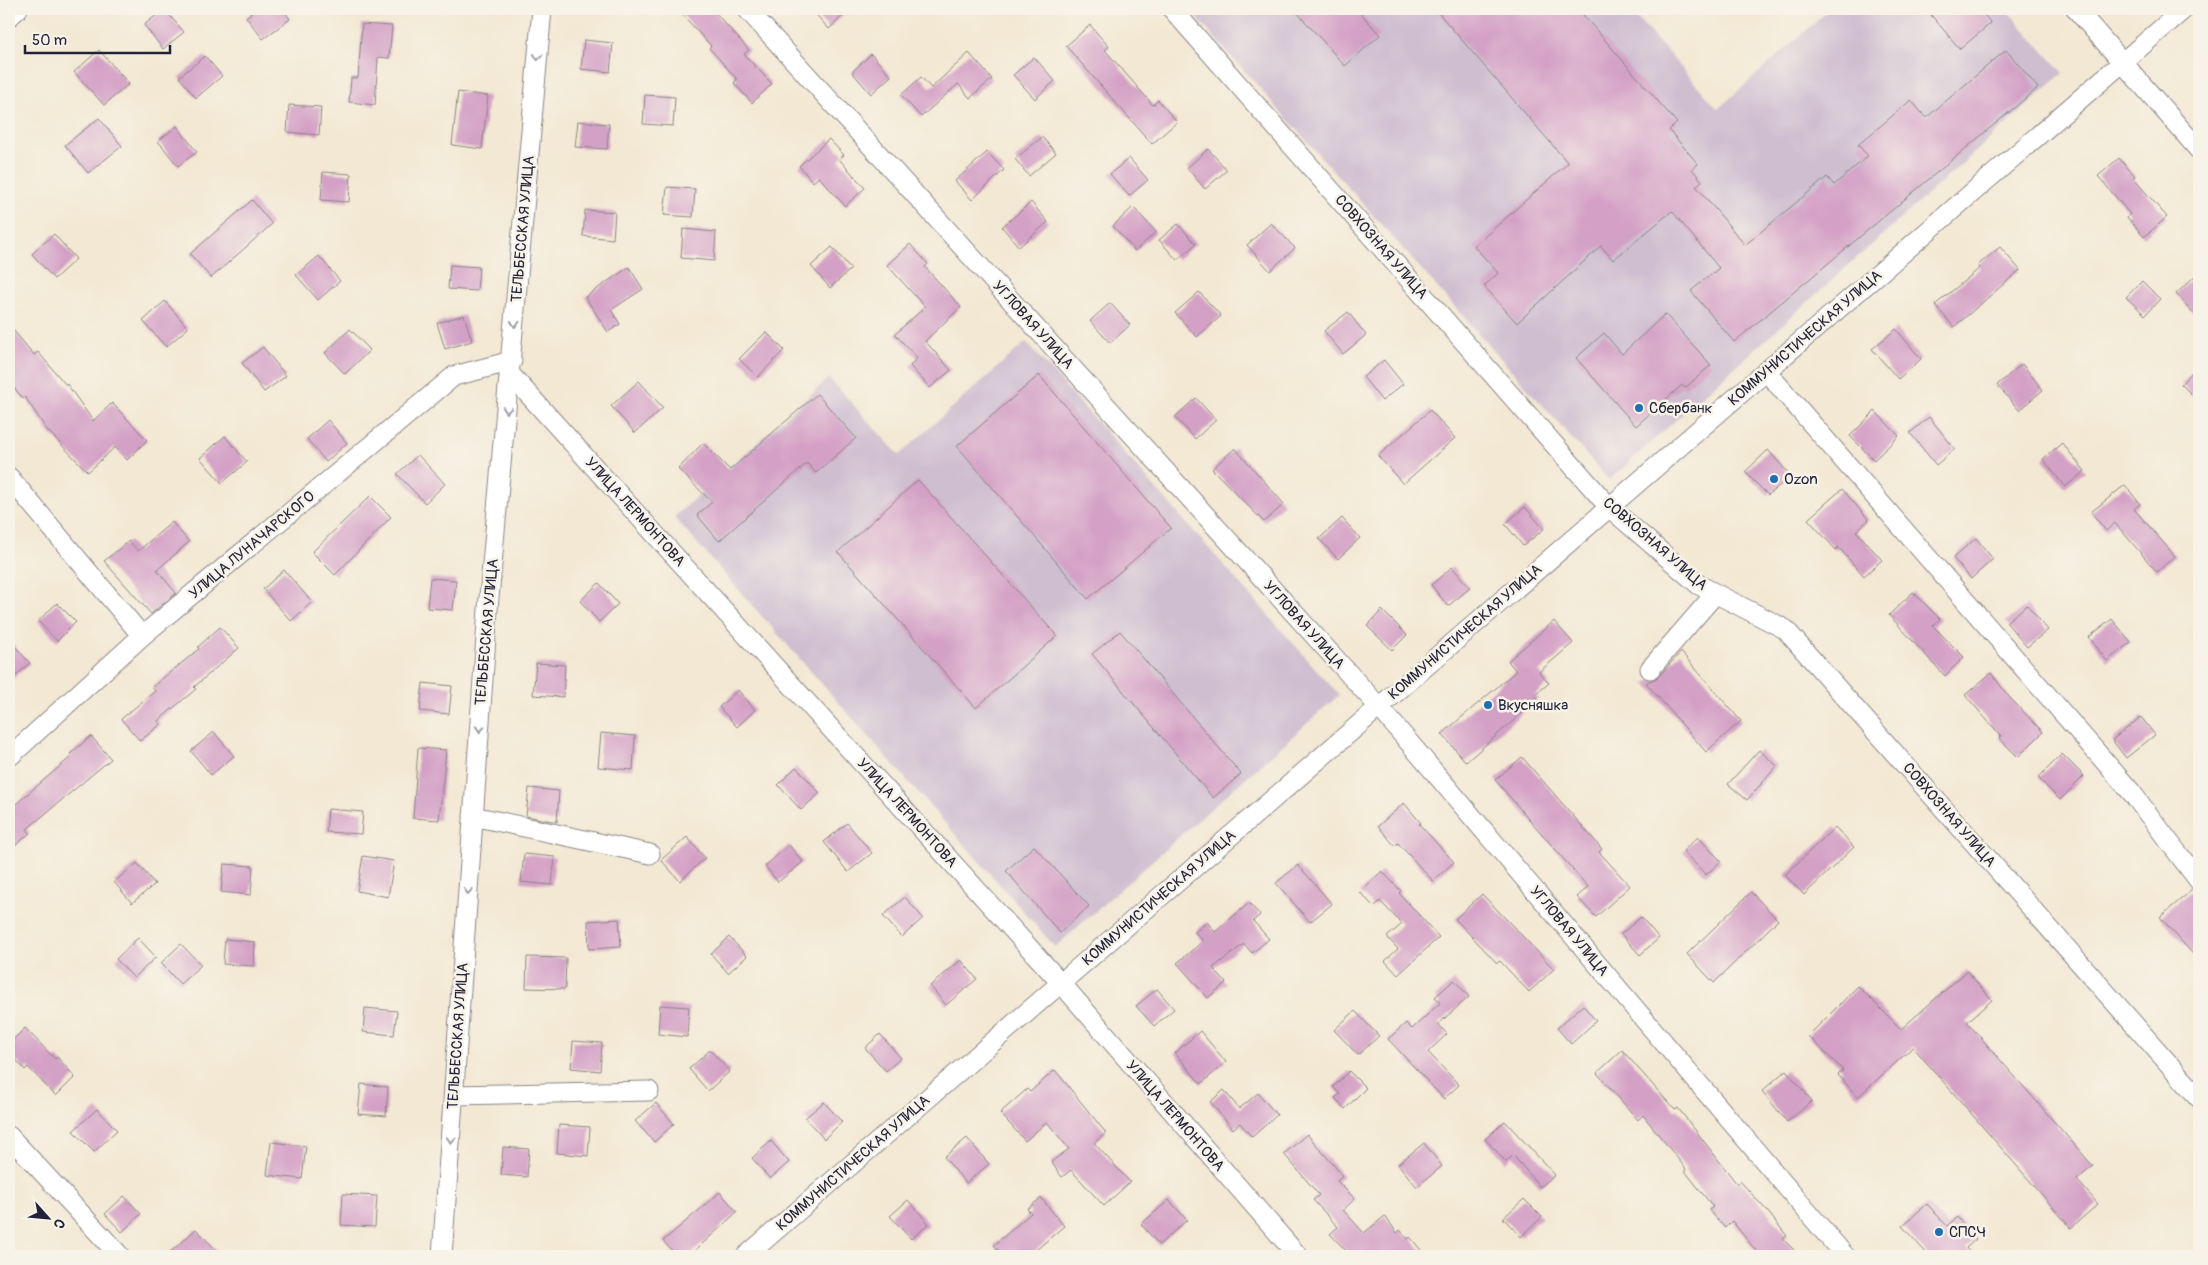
<svg xmlns="http://www.w3.org/2000/svg" width="2208" height="1265" viewBox="0 0 2208 1265" font-family="Pangolin,sans-serif">
<rect width="100%" height="100%" fill="#f7f3e8"/>
<filter id="ink" filterUnits="userSpaceOnUse"><feTurbulence type="fractalNoise" baseFrequency=".02" numOctaves="2"/><feDisplacementMap in="SourceGraphic" scale="10" xChannelSelector="R" yChannelSelector="G"/><feConvolveMatrix kernelMatrix="1 2 1 2 8 2 1 2 1" color-interpolation-filters="sRGB"/></filter>
<filter id="wash" filterUnits="userSpaceOnUse"><feTurbulence type="fractalNoise" baseFrequency=".0096" numOctaves="4" result="noise"/><feDisplacementMap in="SourceGraphic" scale="20" xChannelSelector="R" yChannelSelector="G"/><feGaussianBlur stdDeviation="1.12" result="paint"/><feColorMatrix in="noise" values="0 0 0 0 0 0 0 0 0 0 0 0 0 0 0 0 0 1.4 0 .05"/><feComposite in="paint" operator="in"/></filter>
<g filter="url(#wash)">
<rect width="100%" height="100%" fill="#f3e8d3"/>
<path fill="#cfbdd0" d="M1189 9H1629L1718 109 1830 9H2006L2063 73 1609 480Z
M1026 342 1339 695 1055 947 674 517 829 378 899 455Z"/>
<g id="blocks">
<path fill="#d4a1c6" d="M164 9 184 32 163 49 144 25Z
M256 9H283L290 19 263 39 246 17Z
M677 9H712L749 50 744 54 772 84 752 103 734 83 737 79 709 48 711 46Z
M811 9H850L829 29Z
M1294 9H1357L1380 35 1345 66Z
M1435 9H1578L1677 123 1669 130 1698 164 1692 169 1702 181 1696 186 1745 245 1827 177 1834 185 1868 156 1858 145 1911 100 1926 118 2006 50 2038 88 1734 342 1691 291 1719 268 1672 211 1613 260 1601 246 1517 323 1484 286 1498 273 1474 246 1568 163Z
M1926 9H1979L1991 23 1960 49Z
M362 24 392 26 389 58 378 57 375 105 349 102 351 78H358Z
M1090 25 1109 47 1105 50 1153 105 1158 100 1177 122 1152 144 1066 46Z
M584 40 613 43 610 72 581 69Z
M99 50 129 84 104 105 74 72Z
M969 53 992 79 970 98 958 84 921 117 901 95 921 77 931 88Z
M871 54 891 76 871 94 852 72Z
M205 56 222 76 196 98 179 77Z
M1034 57 1055 81 1035 99 1013 75Z
M458 92 488 96 482 149 452 145Z
M645 95 675 97 673 126 643 124Z
M289 105 321 107 319 135 287 132Z
M99 118 122 146 88 173 65 145Z
M578 121 609 124 607 149 575 147Z
M177 126 197 152 178 166 158 141Z
M1042 137 1056 153 1029 176 1015 159Z
M829 139 844 155 839 159 865 188 845 206 819 177 813 182 799 166Z
M1208 149 1227 170 1205 189 1187 168Z
M987 152 1004 170 972 200 955 181Z
M1129 158 1148 180 1129 196 1110 174Z
M2119 158 2135 176 2133 178 2167 217 2144 237 2127 217 2130 214 2098 176Z
M323 172 351 174 349 202 321 200Z
M667 187 695 189 693 217 664 215Z
M252 200 272 224 211 278 190 254Z
M1031 202 1048 222 1019 247 1002 227Z
M1133 207 1156 232 1135 251 1113 226Z
M585 210 615 212 613 239 583 236Z
M1271 223 1295 248 1270 271 1247 245Z
M1178 224 1196 244 1177 260 1159 240Z
M683 229 716 232 714 261 681 258Z
M54 234 76 259 54 279 32 254Z
M910 244 928 264 925 267 961 307 925 341 951 370 930 388 910 366 917 358 895 334 925 307 887 265Z
M832 247 851 269 830 288 811 266Z
M2000 247 2020 270 1954 327 1935 305 1980 268 1978 265Z
M319 256 340 281 318 300 296 275Z
M450 265 479 267 477 291 448 289Z
M629 267 643 289 611 310 620 324 608 332 585 297Z
M2199 272V319L2176 294Z
M2142 281 2160 299 2145 315 2126 297Z
M1199 292 1221 316 1197 337 1175 313Z
M165 301 188 328 166 347 143 321Z
M1110 303 1130 325 1110 343 1090 321Z
M1348 312 1366 335 1343 354 1324 331Z
M1665 314 1711 365 1685 388 1682 385 1636 426 1576 358 1604 333 1622 354Z
M464 315 472 341 445 349 437 323Z
M9 325 34 355 38 352 66 385 67 384 93 421 112 403 147 440 127 460 115 447 88 472 47 430 25 397 23 399 9 381Z
M350 329 370 350 345 374 325 353Z
M1896 329 1921 359 1898 379 1872 349Z
M766 332 784 350 758 377 739 359Z
M263 347 286 376 264 392 242 363Z
M1384 360 1403 384 1382 401 1363 377Z
M2022 364 2043 390 2019 410 1997 385Z
M2199 365V402L2181 384Z
M1039 375 1171 528 1088 599 957 446Z
M639 381 663 408 635 433 611 406Z
M817 394 856 438 816 473 807 463 719 541 697 515 712 502 678 469 703 443 730 470Z
M1196 398 1216 420 1195 439 1175 417Z
M1430 410 1455 438 1403 484 1378 456Z
M1875 411 1899 436 1874 460 1850 436Z
M1929 417 1955 449 1936 465 1910 433Z
M328 420 347 443 326 462 307 439Z
M225 436 247 462 222 483 200 458Z
M2062 443 2085 471 2065 487 2043 459Z
M1235 448 1284 504 1264 522 1212 469Z
M1768 450 1791 476 1768 495 1745 472Z
M418 455 445 484 425 503 397 474Z
M918 480 1057 636 976 708 838 552Z
M2125 485 2140 504 2134 509 2175 556 2157 572 2115 523 2106 531 2091 512Z
M1842 489 1869 520 1856 531 1882 560 1864 576 1838 547 1836 550 1808 519Z
M370 496 391 517 335 575 312 552Z
M1525 507 1544 529 1523 546 1505 524Z
M1342 518 1360 538 1338 559 1319 539Z
M172 522 189 542 157 570 176 593 151 614 104 561 129 541 138 551Z
M1976 538 1993 559 1971 579 1953 558Z
M1452 567 1470 588 1448 606 1431 585Z
M284 570 312 602 291 621 263 589Z
M430 578 456 580 453 610 427 608Z
M599 583 618 604 599 622 580 601Z
M1913 592 1940 619 1933 626 1964 657 1945 676 1889 615Z
M57 603 76 622 57 641 38 621Z
M2027 605 2048 630 2027 647 2006 622Z
M1382 610 1407 635 1392 650 1367 626Z
M2112 619 2131 642 2107 661 2089 637Z
M1554 621 1573 643 1539 672 1549 683 1535 695 1538 699 1466 762 1442 734 1516 671 1508 661Z
M220 627 239 648 194 687 196 689 158 721 161 724 140 741 121 719 155 691 152 687 199 649 198 647Z
M1120 631 1241 774 1213 798 1092 654Z
M9 640 30 663 9 682Z
M1681 652 1741 721 1706 752 1646 683 1658 677Z
M536 663 565 665 563 697 533 695Z
M1991 673 2009 697 2043 732 2018 757 1999 738 2001 736 1965 695Z
M423 683 452 686 449 714 420 711Z
M738 690 755 710 737 727 719 707Z
M2141 717 2155 735 2126 758 2112 740Z
M214 732 234 756 211 775 191 751Z
M601 733 635 736 633 770 598 767Z
M91 736 111 759 27 829 30 833 9 851V810L72 756 70 754Z
M418 748 446 750 439 820 413 818Z
M1759 750 1777 766 1747 800 1728 784Z
M2062 754 2084 776 2060 800 2038 778Z
M1522 757 1602 849 1599 852 1630 886 1596 917 1577 897 1588 887 1495 780Z
M796 767 820 793 801 810 778 785Z
M529 788 559 791 557 822 526 816Z
M1404 803 1421 823 1419 824 1454 862 1433 881 1398 843 1395 846 1378 826Z
M328 809 363 812 361 834 326 832Z
M847 823 872 853 848 872 824 842Z
M1835 827 1854 847 1804 895 1785 875Z
M687 837 705 858 680 881 661 860Z
M1698 837 1721 861 1706 875 1683 851Z
M789 845 803 862 778 882 765 866Z
M1034 846 1089 906 1060 933 1006 871Z
M524 854 555 857 552 885 521 882Z
M363 856 394 861 388 897 357 891Z
M137 863 155 884 132 903 114 882Z
M224 864 253 866 251 895 221 892Z
M1298 865 1332 904 1310 922 1276 883Z
M1382 871 1401 891 1399 893 1439 937 1398 975 1385 961 1398 949 1387 937 1402 924 1380 901 1374 907 1360 892Z
M2192 890 2199 892V961L2160 917Z
M1751 892 1778 920 1714 983 1687 954Z
M1482 894 1554 969 1529 992 1500 961 1497 963 1455 919Z
M905 897 923 918 902 937 883 916Z
M1249 903 1260 915 1253 921 1269 939 1252 953 1244 944 1213 968 1226 983 1208 998 1177 963 1203 941 1195 932 1207 922 1215 932Z
M1641 917 1659 938 1640 955 1621 934Z
M619 919 621 947 589 949 588 921Z
M729 937 747 956 728 973 711 954Z
M138 938 156 957 134 978 116 959Z
M225 939 255 942 254 966 223 964Z
M181 944 201 965 180 984 161 963Z
M527 957 566 958 565 989 526 988Z
M961 960 977 979 946 1005 930 986Z
M1967 971 1992 1000 1967 1022 2093 1166 2077 1180 2098 1204 2071 1228 1913 1047 1858 1097 1838 1075 1843 1070 1808 1036 1858 986 1901 1029Z
M1454 980 1469 997 1438 1024 1447 1034 1428 1052 1459 1085 1444 1099 1388 1039 1406 1023 1412 1029 1440 1003 1435 997Z
M1157 989 1174 1009 1154 1026 1136 1006Z
M660 1005 689 1007 687 1037 658 1034Z
M1583 1005 1596 1021 1571 1044 1557 1028Z
M365 1008 397 1011 394 1035 363 1032Z
M1355 1011 1379 1036 1358 1055 1334 1030Z
M25 1028 55 1059 57 1057 75 1077 56 1096 28 1067 25 1070 9 1052V1044Z
M1200 1031 1226 1062 1201 1084 1175 1053Z
M880 1034 901 1058 886 1071 865 1048Z
M573 1041 602 1043 600 1071 571 1068Z
M710 1050 730 1071 708 1091 689 1069Z
M1622 1050 1675 1110 1678 1108 1737 1184 1740 1181 1768 1212 1787 1236 1783 1239 1800 1256H1760L1732 1221 1725 1228 1709 1210 1713 1207 1685 1171 1686 1169 1643 1115 1638 1120 1597 1073Z
M1055 1070 1106 1133 1094 1143 1130 1182 1104 1206 1071 1170 1062 1177 1051 1162 1069 1149 1047 1122 1025 1141 1000 1113 1027 1089 1030 1092Z
M1786 1070 1812 1101 1787 1122 1762 1091Z
M1349 1071 1366 1088 1345 1109 1335 1098 1340 1094 1333 1087Z
M361 1084 388 1087 386 1116 358 1114Z
M1224 1090 1239 1109 1258 1093 1277 1115 1252 1137 1240 1123 1233 1129 1210 1102Z
M824 1102 842 1122 824 1139 805 1118Z
M656 1103 674 1124 654 1142 635 1121Z
M97 1109 117 1130 94 1152 73 1131Z
M1505 1121 1555 1175 1540 1187 1513 1155 1506 1162 1485 1139Z
M559 1125 590 1127 588 1156 557 1153Z
M1307 1134 1343 1176 1337 1181 1355 1199 1343 1210 1364 1233 1385 1216 1397 1233 1400 1230 1408 1239 1410 1237 1426 1256H1351L1330 1234 1338 1227 1313 1200 1319 1195 1284 1154Z
M967 1138 989 1164 966 1183 944 1157Z
M771 1141 789 1162 770 1179 752 1158Z
M271 1142 306 1146 302 1179 267 1175Z
M1424 1143 1442 1166 1417 1187 1398 1164Z
M503 1147 529 1149 527 1177 501 1175Z
M720 1192 737 1212 689 1256H677L663 1241Z
M343 1194 377 1196 375 1227 341 1225Z
M124 1196 141 1214 122 1232 105 1214Z
M1041 1198 1064 1226 1029 1256H1003L994 1245 1031 1213 1027 1209Z
M1524 1199 1542 1217 1521 1237 1503 1218Z
M908 1200 929 1224 911 1239 890 1216Z
M1169 1200 1187 1220 1159 1245 1141 1224Z
M1927 1204 1947 1226 1957 1217 1976 1239 1966 1248 1973 1256H1929L1902 1226Z
M196 1229 222 1256H166Z"/>
</g>
</g>
<g filter="url(#ink)">
<use href="#blocks" fill-opacity="0" stroke="#8a8587" stroke-width="1"/>
<g fill="none" stroke-linecap="round" stroke-linejoin="round">
<defs>
<path id="minor" d="M747 9 1379 707 1845 1256
M1172 9 1609 507 1699 585 1785 629 2199 1098
M2076 9 2199 150
M9 17 18 9
M1766 371 2132 793 2199 881
M510 374 1061 983 1298 1256
M9 477 142 636
M1650 669 1715 594
M9 757 142 636 454 376 512 361
M473 816 650 854
M454 1095 649 1091
M9 1136 120 1256
M442 1256 488 609 542 9
M746 1256 2184 9"/>
</defs>
<use href="#minor" stroke="#8a8587" stroke-width="21"/>
<use href="#minor" stroke="#fff" stroke-width="19"/>
</g>
<defs><path id="oneway-chevron" d="M-2-3.5L2.5 0L-2 3.5" fill="none" stroke-width="1.6" stroke-linecap="round" stroke-linejoin="round" transform="scale(1.25)"/></defs>
<g stroke="#9c9ca7">
<use href="#oneway-chevron" transform="translate(538 57) rotate(95)"/>
<use href="#oneway-chevron" transform="translate(515 324) rotate(95)"/>
<use href="#oneway-chevron" transform="translate(507 410) rotate(95)"/>
<use href="#oneway-chevron" transform="translate(480 729) rotate(94)"/>
<use href="#oneway-chevron" transform="translate(468 891) rotate(94)"/>
<use href="#oneway-chevron" transform="translate(451 1140) rotate(94)"/>
</g>
</g>
<g fill="#1f6fb2" stroke="#f7f3e8" stroke-width="2">
<circle cx="1639" cy="408" r="5"/>
<circle cx="1774" cy="479" r="5"/>
<circle cx="1488" cy="705" r="5"/>
<circle cx="1939" cy="1232" r="5"/>
</g>
<g text-anchor="middle" dominant-baseline="central" stroke-width="5" stroke-linejoin="round" paint-order="stroke">
<g font-size="15" fill="#22223b" stroke="#f7f3e8">
<text transform="translate(523 229) rotate(-85)">ТЕЛЬБЕССКАЯ УЛИЦА</text>
<text transform="translate(1381 247) rotate(49)">СОВХОЗНАЯ УЛИЦА</text>
<text transform="translate(1033 325) rotate(48)">УГЛОВАЯ УЛИЦА</text>
<text transform="translate(1805 338) rotate(-41)">КОММУНИСТИЧЕСКАЯ УЛИЦА</text>
<text transform="translate(635 512) rotate(48)">УЛИЦА ЛЕРМОНТОВА</text>
<text transform="translate(1655 544) rotate(41)">СОВХОЗНАЯ УЛИЦА</text>
<text transform="translate(252 545) rotate(-40)">УЛИЦА ЛУНАЧАРСКОГО</text>
<text transform="translate(1304 625) rotate(48)">УГЛОВАЯ УЛИЦА</text>
<text transform="translate(487 632) rotate(-85)">ТЕЛЬБЕССКАЯ УЛИЦА</text>
<text transform="translate(1465 632) rotate(-41)">КОММУНИСТИЧЕСКАЯ УЛИЦА</text>
<text transform="translate(907 813) rotate(48)">УЛИЦА ЛЕРМОНТОВА</text>
<text transform="translate(1949 815) rotate(49)">СОВХОЗНАЯ УЛИЦА</text>
<text transform="translate(1159 898) rotate(-41)">КОММУНИСТИЧЕСКАЯ УЛИЦА</text>
<text transform="translate(1569 931) rotate(50)">УГЛОВАЯ УЛИЦА</text>
<text transform="translate(458 1036) rotate(-86)">ТЕЛЬБЕССКАЯ УЛИЦА</text>
<text transform="translate(1175 1116) rotate(49)">УЛИЦА ЛЕРМОНТОВА</text>
<text transform="translate(853 1163) rotate(-41)">КОММУНИСТИЧЕСКАЯ УЛИЦА</text>
</g>
<g font-size="15" fill="#22223b" stroke="#f7f3e8" text-anchor="start">
<text x="1649" y="408">Сбербанк</text>
<text x="1784" y="479">Ozon</text>
<text x="1498" y="705">Вкусняшка</text>
<text x="1949" y="1232">СПСЧ</text>
</g>
</g>
<rect width="2208" height="1265" fill="none" stroke="#f7f3e8" stroke-width="30"/>
<g transform="translate(48 1218) rotate(117)" stroke="#f7f3e8" stroke-width="4" paint-order="stroke">
<path d="M0-4L9 19L0 12L-9 19Z" fill="#22223b"/>
<text y="-8" font-size="14" font-weight="bold" text-anchor="middle" fill="#22223b">С</text>
</g>
<path d="M25 45v8h145v-8" fill="none" stroke="#22223b" stroke-width="2.5"/>
<text x="32" y="45" font-size="15" fill="#22223b" stroke="#f7f3e8" stroke-width="4" paint-order="stroke">50 m</text>
</svg>
